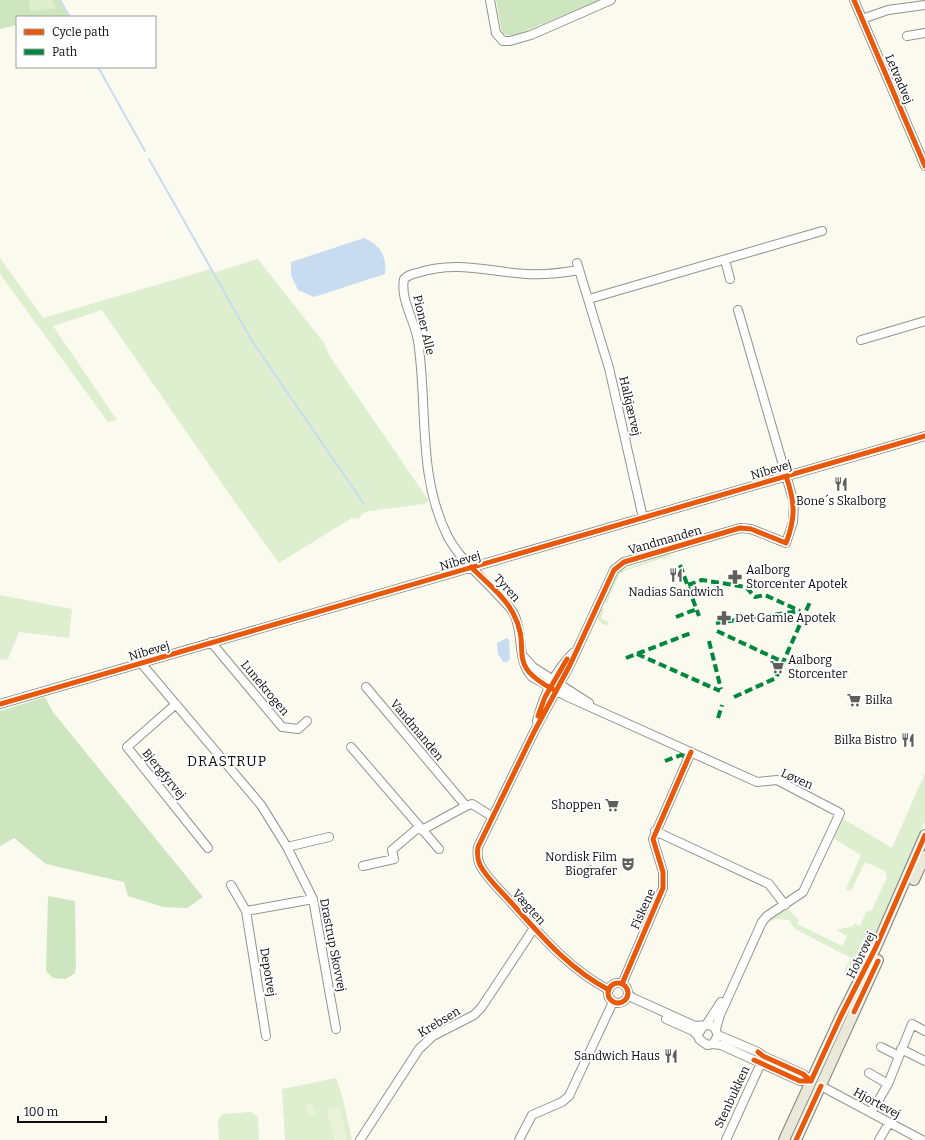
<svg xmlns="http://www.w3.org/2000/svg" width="925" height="1140" viewBox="0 0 925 1140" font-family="Bitter,serif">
<rect width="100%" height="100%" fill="#fafaef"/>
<path fill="#deefd0" d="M29 0H51L56 8 31 11Z
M0 258 43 318 211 269 213 273 258 259 324 343 329 355 429 501 424 504 369 511 362 514 359 519 352 518 279 563 232 498 102 310 53 326 117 420 108 422 0 274Z
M667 554 672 556 665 558 666 561 663 558 624 571 619 575 607 603 605 602 615 578 622 570Z
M0 595 72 609 69 638 19 632 8 659 0 660Z
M603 608 604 609 601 618 609 622 608 625 602 624C596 619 597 615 600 609Z
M925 773V822L905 869 855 975 844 971 851 958 795 929 789 920 775 919 770 922 768 919 785 908 788 909 799 920 797 924 842 946 847 936 836 930 853 926 854 923 860 926 866 912 872 910 887 877 885 871 865 862 851 891 846 889 861 855 833 838 842 818 892 848Z
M336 1078 343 1099 352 1140H285L282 1089Z
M251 1112 258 1117 259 1140H219L218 1120 222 1114Z"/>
<path fill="#cde6bf" d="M0 0H29L31 11 56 8 51 0H60L69 15 59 17H17V25L0 29Z
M496 0H599L514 36 502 34Z
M45 697 53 712 203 897 187 908 163 907 128 896 124 882 46 864 14 838 0 846V711Z
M48 896 75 901 76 966 75 973 66 979 53 978 46 971Z"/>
<path fill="#e8f3da" d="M312 1104 315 1115 309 1116 306 1105Z
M340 1107 347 1140H334L327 1110Z"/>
<path fill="#c8dcf1" d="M364 238C381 245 387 257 385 274L314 297 298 290 291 275V262Z
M507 638 509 640 510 659 507 662H503L498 654 497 643Z"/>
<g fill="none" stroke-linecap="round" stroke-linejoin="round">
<path stroke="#c8dcf1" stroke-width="2" d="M60 0 70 17
M98 67 145 151
M149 159 252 341 364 504"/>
<defs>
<path id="minor" d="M490 0 496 33 503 41H510L531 35 611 0
M854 0 925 166
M862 19 888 10 925 5
M907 36 925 33
M725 260 730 279
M577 263 609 368 643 518
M579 270C562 273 545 275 527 274 489 272 457 260 417 273 412 274 408 275 404 279 400 300 415 321 418 341 428 406 417 474 447 535 459 559 481 576 498 595 504 601 510 607 514 614 524 634 516 659 532 677L566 696 757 782 777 780 840 813 803 892 767 916 762 922 720 1015 716 1029
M589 299 822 231
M861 340 925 321
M211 642 282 727 298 729 307 721
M524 657 533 667 589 703
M141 663 261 805 287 847 313 899 336 1029
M366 687 466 806
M0 704 925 436
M176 704 127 747 208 848
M537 721C543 697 555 671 573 653
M351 747 439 849
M422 830 466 806 472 804 493 817
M655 831 769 884 785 905
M287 847 329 837
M363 866 394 859 392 850 419 827
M231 885 246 911 266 1036
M246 911 313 899
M608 993a10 10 0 1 1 20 0a10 10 0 1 1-20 0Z
M622 984 663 888V872L653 839 691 752
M609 990C567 968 538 932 507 898 498 888 486 877 480 865 477 859 477 854 478 847L534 732 570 665 614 570 624 562 740 528 751 529 786 543 793 522 794 503 738 310
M628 994 633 998 695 1026 709 1025 714 1027 718 1035 713 1044 707 1045 699 1039 698 1034 703 1027
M666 1019 693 1031 698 1036
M706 1025 721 1002
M718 1035 758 1052 763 1056 803 1074 811 1081
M713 1044 721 1045 800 1081H811
M881 1047 899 1056
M901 1049 925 1061
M869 1073 888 1084
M821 1086 922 1140
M871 1113 888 1084 912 1024 925 1031
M360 1140 419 1049 433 1036 474 1015 481 1008 534 928
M519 1140 532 1115 562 1102 569 1096 613 1002
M726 1140 761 1063
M879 1140 889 1123"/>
<path id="major" d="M914 880 925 856
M784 1140 841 1016 876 947 925 835
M796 1140 878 960"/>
</defs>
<use href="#minor" stroke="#93938e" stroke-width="10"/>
<use href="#major" stroke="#80807b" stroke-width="12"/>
<use href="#minor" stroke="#fefefd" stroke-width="8"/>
<use href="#major" stroke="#eae9d9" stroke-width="10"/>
<path stroke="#00873e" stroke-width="4" stroke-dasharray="8 4" stroke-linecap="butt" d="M680 565 699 616
M688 585 702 580 746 587 755 597 765 595 800 611
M676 617 697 609
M716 623 800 611
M717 631 783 662
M709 641 721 689
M637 654 720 691
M626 658 691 633
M734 697 776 678 810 602
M718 718 722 705
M665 761 681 755 688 758
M588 873 598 854"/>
<defs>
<path id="cycleway" d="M854 0 925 166
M471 567C485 581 504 596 513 613 534 652 502 663 556 691
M0 704 925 436
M538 716 545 697 567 659
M608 993a10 10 0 1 1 20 0a10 10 0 1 1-20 0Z
M622 984 663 888V872L653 839 691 752
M609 990C567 968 538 932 507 898 498 888 486 877 480 865 477 859 477 854 478 847L534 732 570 665 614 570 624 562 740 528 751 529 786 543C796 517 795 502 786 476
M854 1012 878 961
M758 1052 763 1056 803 1074 811 1081
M754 1060 800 1081H811
M811 1081 841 1016 876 947 925 835
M796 1140 821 1086"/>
</defs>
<use href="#cycleway" stroke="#fff" stroke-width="8"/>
<use href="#cycleway" stroke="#e8590c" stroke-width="5"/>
</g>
<defs>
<symbol id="restaurant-bare" viewBox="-9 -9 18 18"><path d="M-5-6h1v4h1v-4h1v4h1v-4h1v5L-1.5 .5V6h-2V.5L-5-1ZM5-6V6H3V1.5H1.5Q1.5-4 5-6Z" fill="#5f5f5b" stroke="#fff" stroke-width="2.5" paint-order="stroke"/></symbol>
<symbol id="pharmacy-bare" viewBox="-9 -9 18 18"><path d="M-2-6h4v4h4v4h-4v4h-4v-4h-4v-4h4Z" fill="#5f5f5b" stroke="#fff" stroke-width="2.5" paint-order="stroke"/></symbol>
<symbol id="supermarket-bare" viewBox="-9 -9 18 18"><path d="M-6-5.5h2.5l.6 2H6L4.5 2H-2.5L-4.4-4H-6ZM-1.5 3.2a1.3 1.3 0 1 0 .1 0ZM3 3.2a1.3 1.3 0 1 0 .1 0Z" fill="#5f5f5b" stroke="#fff" stroke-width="2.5" paint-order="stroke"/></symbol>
<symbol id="theatre-bare" viewBox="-9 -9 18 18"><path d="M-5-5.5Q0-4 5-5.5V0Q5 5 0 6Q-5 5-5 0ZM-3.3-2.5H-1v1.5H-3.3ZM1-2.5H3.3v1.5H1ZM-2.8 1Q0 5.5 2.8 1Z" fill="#5f5f5b" stroke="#fff" stroke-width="2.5" paint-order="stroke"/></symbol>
</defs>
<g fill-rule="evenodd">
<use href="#restaurant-bare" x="831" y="474" width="20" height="20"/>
<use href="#restaurant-bare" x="666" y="565" width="20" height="20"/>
<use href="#pharmacy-bare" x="725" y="567" width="20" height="20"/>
<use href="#pharmacy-bare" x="714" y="608" width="20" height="20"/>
<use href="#supermarket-bare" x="767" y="657" width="20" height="20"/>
<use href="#supermarket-bare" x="844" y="690" width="20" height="20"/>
<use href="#restaurant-bare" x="898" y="730" width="20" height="20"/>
<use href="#supermarket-bare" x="602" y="795" width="20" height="20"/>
<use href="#theatre-bare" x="618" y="854" width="20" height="20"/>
<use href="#restaurant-bare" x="661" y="1046" width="20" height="20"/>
</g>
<g text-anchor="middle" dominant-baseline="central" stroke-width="4" stroke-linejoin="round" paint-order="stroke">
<g font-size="12" fill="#0b0b0b" stroke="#fff">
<text transform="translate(899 79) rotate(67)">Letvadvej</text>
<text transform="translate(424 325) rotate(77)">Pioner Alle</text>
<text transform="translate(630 406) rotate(77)">Halkjærvej</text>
<text transform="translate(771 470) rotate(-16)">Nibevej</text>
<text transform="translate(665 540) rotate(-16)">Vandmanden</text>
<text transform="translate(460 561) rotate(-16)">Nibevej</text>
<text transform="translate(507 588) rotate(48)">Tyren</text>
<text transform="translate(149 651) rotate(-16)">Nibevej</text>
<text transform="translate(265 688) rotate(50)">Lunekrogen</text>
<text transform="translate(417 730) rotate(50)">Vandmanden</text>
<text transform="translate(164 774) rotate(51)">Bjergfyrvej</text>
<text transform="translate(797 779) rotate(24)">Løven</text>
<text transform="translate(529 907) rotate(48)">Vægten</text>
<text transform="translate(643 909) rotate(-66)">Fiskene</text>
<text transform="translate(333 945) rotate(79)">Drastrup Skovvej</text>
<text transform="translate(861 955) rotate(-64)">Hobrovej</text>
<text transform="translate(268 972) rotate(81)">Depotvej</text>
<text transform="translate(439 1022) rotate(-31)">Krebsen</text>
<text transform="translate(732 1097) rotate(-65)">Stenbukken</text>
<text transform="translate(877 1103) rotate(28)">Hjortevej</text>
</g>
<g font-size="12" fill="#0b0b0b" stroke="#fff" text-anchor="start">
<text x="841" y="501" text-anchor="middle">Bone´s Skalborg</text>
<text x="746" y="570">Aalborg<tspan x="746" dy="14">Storcenter Apotek</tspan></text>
<text x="676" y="592" text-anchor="middle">Nadias Sandwich</text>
<text x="735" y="618">Det Gamle Apotek</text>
<text x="788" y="660">Aalborg<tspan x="788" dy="14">Storcenter</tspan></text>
<text x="865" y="700">Bilka</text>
<text x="897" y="740" text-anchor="end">Bilka Bistro</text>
<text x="601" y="805" text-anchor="end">Shoppen</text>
<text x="617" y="857" text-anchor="end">Nordisk Film<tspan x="617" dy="14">Biografer</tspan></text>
<text x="660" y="1056" text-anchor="end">Sandwich Haus</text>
</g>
<g font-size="14" letter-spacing="1" fill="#0b0b0b" stroke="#fff">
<text x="227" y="761">DRASTRUP</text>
</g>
</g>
<rect x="16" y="16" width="140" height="52" fill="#ffffff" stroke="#9d9d9d"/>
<rect x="24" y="29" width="20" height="6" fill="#e8590c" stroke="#9d9d9d"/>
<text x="52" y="36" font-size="12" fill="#0b0b0b">Cycle path</text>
<rect x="24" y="49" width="20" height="6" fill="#00873e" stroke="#9d9d9d"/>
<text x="52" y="56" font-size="12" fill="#0b0b0b">Path</text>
<path d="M18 1116v6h88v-6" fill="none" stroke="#0b0b0b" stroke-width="2"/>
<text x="24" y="1116" font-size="12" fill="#0b0b0b" stroke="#ffffff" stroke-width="3" paint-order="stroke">100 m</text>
</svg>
